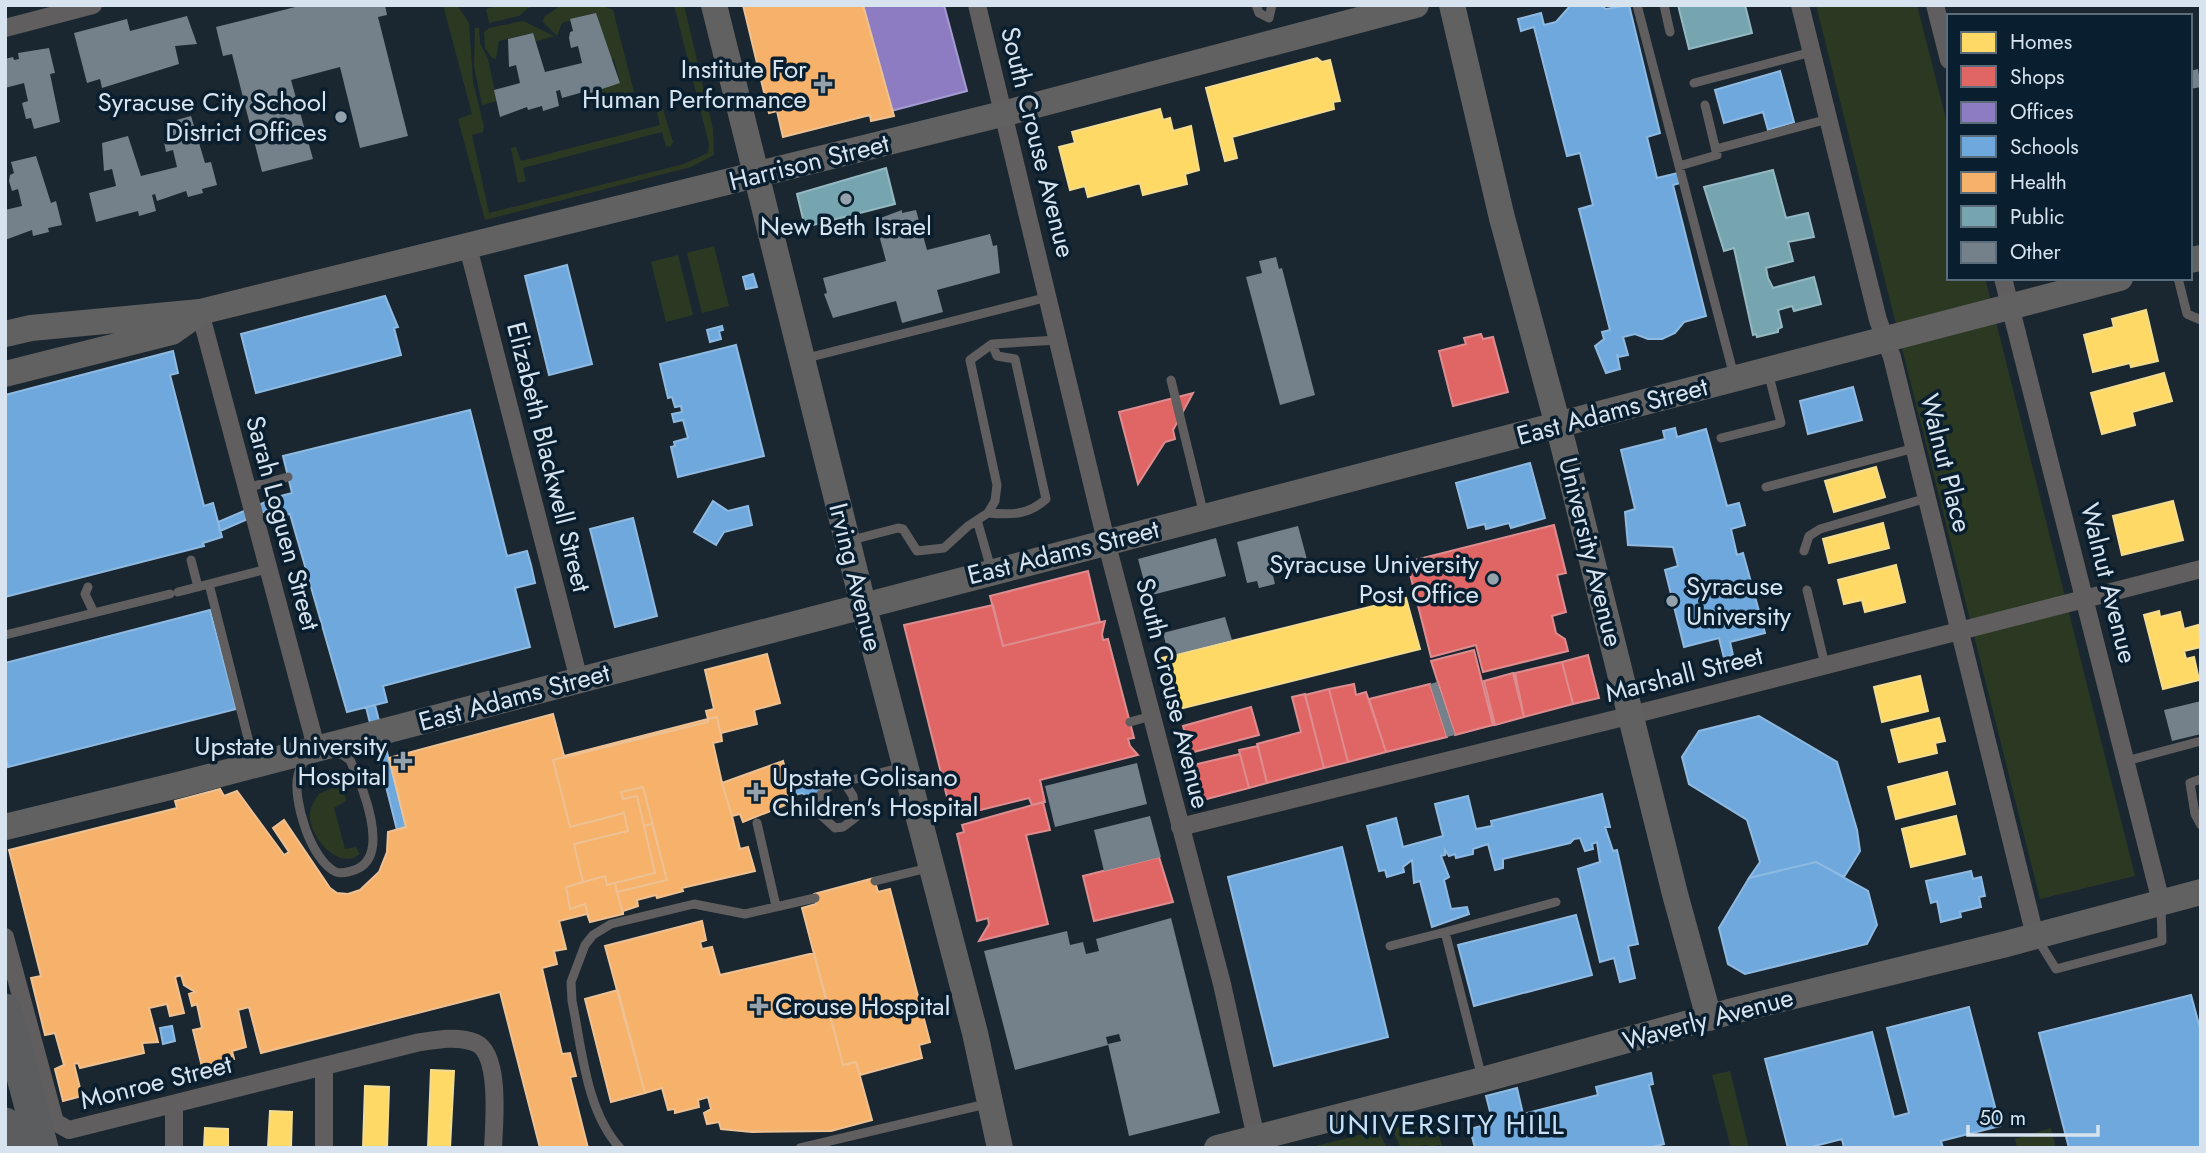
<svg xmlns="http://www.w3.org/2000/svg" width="2206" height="1153" viewBox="0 0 2206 1153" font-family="Jost,sans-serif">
<rect width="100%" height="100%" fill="#1b2730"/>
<path fill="#2b3923" d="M443 5H457L469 23 473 82 484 127 483 132 472 135 489 213 684 164 708 153 709 144 674 5H684L713 129 714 155 691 167 485 220 458 119 472 114Z
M501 5H532L519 16 489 23 486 9Z
M561 5H601L613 10 634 92 594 102 590 93 620 82 614 59 610 60 596 13 562 23 557 36 543 22 544 17Z
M1816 5H1917L1949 131V278H1985L2135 876 2040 899Z
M523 21 554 36 535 42 532 33 499 41 496 59 492 58 485 48 484 32 489 28Z
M475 28H479L480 43 488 59 497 101 482 105 474 66Z
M663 109 673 142 670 147 666 146 662 132 523 168 526 181 518 183 511 148 516 147 521 161 660 125 657 112Z
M714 246 729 306 702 313 687 253Z
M678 255 693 315 666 322 651 262Z
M337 786 343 788 346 801 334 808 345 849 356 847 360 854C339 872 308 836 310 814 310 807 315 800 319 794Z
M1730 1071 1749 1148H1731L1712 1075Z
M1433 1118 1443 1148 1439 1145 1428 1148 1427 1145 1401 1148 1392 1129Z
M2051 1128 2056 1148H2017L2015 1139Z
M1375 1131 1379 1132 1387 1148H1308Z"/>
<path fill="#ffd966" stroke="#f3dc8f" stroke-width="2" d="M1317 58 1322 62 1330 60 1340 101 1333 102 1334 109 1232 137 1237 158 1225 161 1206 88Z
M1160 109 1163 120 1170 118 1173 131 1191 126 1199 170 1185 174 1187 184 1143 195 1140 183 1088 197 1085 186 1070 190 1059 147 1075 143 1072 132Z
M2146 310 2158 361 2131 367 2130 363 2093 372 2084 335 2114 327 2112 319Z
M2164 373 2172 401 2132 412 2135 425 2102 434 2091 393Z
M1876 467 1885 497 1834 512 1825 481Z
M2173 501 2183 540 2122 555 2113 516Z
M1883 523 1889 548 1829 563 1823 539Z
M1896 565 1905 602 1865 612 1862 600 1844 604 1838 580Z
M1406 598 1420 649 1175 710 1162 658Z
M2159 611 2160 617 2180 612 2184 629 2198 625 2201 647 2184 651 2186 659 2194 657 2199 680 2163 689 2144 615Z
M1920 676 1928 711 1882 722 1874 687Z
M1939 718 1945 741 1935 743 1937 753 1899 762 1891 730Z
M1947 772 1955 804 1896 819 1888 787Z
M1956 816 1965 854 1911 867 1902 829Z
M431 1070 454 1071 450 1148H428Z
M365 1086 389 1087 387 1148H363Z
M270 1111 292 1112 291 1148H268Z
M205 1128 228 1129V1148H204Z"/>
<path fill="#e06666" stroke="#dd8c8f" stroke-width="2" d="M1481 334 1483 339 1493 337 1508 392 1453 406 1439 351 1466 344 1464 338Z
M1193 393 1173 430 1175 439 1165 442 1138 484 1119 412Z
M1554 525 1566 573 1557 575 1566 612 1552 616 1556 633 1565 639 1568 651 1483 672 1476 645 1431 657 1407 562Z
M1088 571 1100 622 1003 646 990 596Z
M993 605 1003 646 1105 621 1102 634 1103 640 1108 639 1134 738 1128 739 1130 746 1138 755 1040 780 1045 802 1032 805 1029 798 952 817 904 625Z
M1474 650 1493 725 1455 735 1431 661Z
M1588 655 1599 698 1573 704 1562 662Z
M1562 662 1573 704 1524 717 1515 673Z
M1513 673 1524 717 1495 725 1484 681Z
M1354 684 1356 695 1366 692 1386 752 1348 762 1329 689Z
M1430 684 1447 737 1386 752 1369 699Z
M1329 689 1348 762 1324 768 1305 695Z
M1305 694 1324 768 1267 783 1257 744 1301 732 1292 697Z
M1251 707 1259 735 1190 753 1183 726Z
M1258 746 1267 783 1249 788 1239 750Z
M1240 754 1249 788 1199 801 1189 766Z
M1043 802 1050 830 1026 835 1048 924 979 941 989 924 988 918 977 921 957 834 964 832 962 825Z
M1159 857 1173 902 1094 921 1083 876Z"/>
<path fill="#8e7cc3" stroke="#a49bd0" stroke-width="2" d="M863 5H944L967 91 891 111Z"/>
<path fill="#6fa8dc" stroke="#8ebae2" stroke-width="2" d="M1600 5 1606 9 1629 5 1660 133 1647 137 1657 178 1678 173 1680 183 1673 185 1706 316 1684 322 1675 333 1662 339H1648L1635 334 1623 337 1628 355 1618 357 1617 354 1620 369 1606 373 1595 346 1604 339 1602 332 1610 330 1579 209 1593 205 1580 153 1567 156 1534 27 1521 31 1518 19 1541 13 1544 25 1556 22 1570 6Z
M1780 71 1794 122 1768 130 1763 112 1724 123 1715 90Z
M567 265 592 364 549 375 525 276Z
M753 274 757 287 746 289 743 277Z
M385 296 398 327 394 328 401 355 256 393 241 334Z
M722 326 723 330 719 331 721 339 710 342 707 330Z
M736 345 764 456 678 477 671 447 675 446 674 442 688 438 683 420 674 422 672 414 682 412 681 406 675 407 672 397 668 398 660 364Z
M173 351 178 373 170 375 204 506 213 503 222 537 203 543 204 546 5 597V395Z
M1853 387 1862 420 1808 434 1800 401Z
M470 410 507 556 527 551 531 565 535 583 515 588 530 647 383 686 387 702 347 712 290 514 282 515 277 497 292 493 283 456Z
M1675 428 1677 437 1706 429 1727 506 1739 503 1745 525 1731 529 1737 555 1743 553 1765 633 1730 642 1733 655 1724 658 1719 638 1684 647 1665 570 1678 566 1673 547 1628 545 1625 512 1635 509 1621 450 1665 439 1663 431Z
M1530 463 1545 518 1511 528 1509 523 1486 529 1485 524 1468 528 1456 483Z
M277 497 280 505 220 531 218 522Z
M713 501 728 511 748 506 752 525 724 532 716 545 694 532Z
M633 518 657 616 615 627 590 529Z
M210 610 236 709 8 767 5 755V663Z
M375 705 406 827 397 830 366 707Z
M1759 716 1837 762 1857 830 1860 851 1844 877 1816 862 1749 878 1760 862 1747 820 1689 784 1682 757 1699 731Z
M809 774 824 778 816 801 802 793 788 797 785 786 807 778Z
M1602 794 1610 827H1605L1613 851 1617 850 1638 944 1628 946 1635 978 1620 982 1614 958 1600 962 1578 869 1600 862 1597 842 1592 844 1593 849 1585 851 1580 838 1574 839 1570 843 1503 859V868L1495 870 1488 844 1473 849V854L1456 858 1455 854 1449 856 1445 850V855L1441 856 1449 877 1444 880 1451 909 1467 907 1469 914 1432 927 1420 881 1414 883 1412 860 1403 867 1404 872 1387 877 1385 870 1379 871 1367 826 1396 818 1403 847 1443 836 1435 804 1468 796 1476 829 1492 826 1491 821Z
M1342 847 1388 1037 1274 1066 1228 877Z
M1816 862 1868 891 1877 925 1867 944 1745 974 1728 964 1719 928 1749 878Z
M1971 871 1973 879 1981 877 1985 896 1979 897 1981 907 1960 912 1961 917 1941 922 1937 901 1931 903 1926 881Z
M1576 915 1592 975 1474 1006 1458 945Z
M2191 995 2201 1032V1148H2069L2039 1033Z
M1969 1007 2000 1126 1941 1141 1943 1148H1844L1842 1139 1807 1148H1788L1765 1059 1872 1032 1894 1117 1909 1113 1887 1028Z
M172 1026 175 1041 163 1044 160 1028Z
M1651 1073 1653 1084 1649 1085 1664 1144 1649 1148H1475L1470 1129 1493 1123 1486 1096 1517 1088 1523 1114 1598 1095 1596 1087Z"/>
<path fill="#f6b26b" stroke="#edc193" stroke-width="2" d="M743 5H863L894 116 871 121 870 115 783 137 777 111 769 113Z
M767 654 780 703 754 710 757 724 721 733 722 741 713 743 722 783 783 761 790 803 743 822 740 814 732 816 740 849 748 847 755 871 682 888 683 891 657 898 656 895 637 900 638 906 623 911V914L590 922 587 914 559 921 566 949 554 951 557 964 542 968 562 1054 570 1053 576 1076 570 1077 588 1148H540L500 992 261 1053 249 1007 238 1010 246 1047 232 1051 234 1059 202 1067 193 1030 202 1028 197 1004 192 1006 189 994 195 992 184 985 181 975 175 977 184 1013 170 1016 167 1004 149 1008 158 1042 142 1043 144 1053 80 1068 78 1063 74 1064 82 1096 63 1101 55 1069 64 1065 55 1033 45 1035 31 978 41 976 9 850 177 808 175 801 220 789 224 796 237 791 284 855 289 852 273 828 284 820 330 888 337 893 348 894 360 890 379 872 387 852 388 832 406 827 389 758 553 714 564 756 708 719 706 711 714 709 705 670Z
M717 717 722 741 713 743 722 783 783 761 788 779 784 781 790 803 743 822 740 814 732 816 740 849 748 847 755 871 682 888 683 891 657 898 656 895 637 900 638 906 623 911V914L590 922 585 904 570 909 566 887 583 882 574 844 628 831 624 813 570 827 553 760 708 722V719Z
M783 761 790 803 743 822 740 814 732 816 722 783Z
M643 787 667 880 617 892 623 914 590 922 585 904 570 909 566 887 605 876 607 885 655 873 637 796 623 799 621 792Z
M652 824 667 880 617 892 615 883 655 873 644 826Z
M874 878 878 892 890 889 930 1042 919 1045 922 1058 860 1075 856 1062 843 1065 802 908 816 904 814 894Z
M702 921 706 940 700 942 702 949 712 947 720 975 814 953 843 1065 856 1062 872 1120 831 1131 752 1132 721 1129 719 1122 707 1124 704 1113 711 1109 708 1097 698 1100 699 1107 675 1113V1109L668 1110 662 1088 645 1093 605 946Z
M618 990 645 1093 611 1102 585 999Z"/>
<path fill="#76a5af" stroke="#93b8c2" stroke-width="2" d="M1678 5H1745L1752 33 1689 49Z
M886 168 895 204 805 227 797 194Z
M1773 170 1786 218 1808 213 1814 237 1788 242 1793 261 1766 268 1768 278 1773 288 1814 277 1821 304 1794 311 1792 306 1778 310 1782 327 1778 329V332L1757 337 1756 334 1753 335 1734 248 1724 251 1704 187Z"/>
<path fill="#74818b" d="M303 5H385L387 15 378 17 408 136 360 148 340 67 291 80 313 159 262 172 232 54 223 56 216 27Z
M596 13 620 83 590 93 589 87 587 91 562 98 560 90 556 91 559 106 543 111 542 106 528 110 527 107 500 117 494 90 520 83 516 65 509 67 508 39 533 33 545 72 582 63 578 46 571 48 569 38 570 32 573 31 570 19Z
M187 16 197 44 175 46 179 64 102 88 100 79 87 83 74 33 127 19 130 31Z
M49 48 55 73 50 74 60 122 34 129 31 118 26 119 22 103 28 101 24 83 5 88V59L13 57 14 60 19 59 18 53Z
M2198 69 2201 87 2190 89V71Z
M191 116 205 163 211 162 217 185 202 189 203 193 188 197 186 191 157 201 155 194 152 195 156 211 139 216 138 211 96 222 89 193 116 186 112 169 104 171 102 143 128 136 141 176 177 167 173 150 166 152 164 142 165 135 168 134 166 123Z
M36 156 51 203 56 201 62 225 48 228 49 232 33 236 32 230 5 240V210L22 206 18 189 12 191 9 181 10 175 14 173 11 162Z
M902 210V213L916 210 927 250 990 234 993 246 997 245 1000 273 937 290 943 312 902 323 896 301 833 318 824 294 827 293 823 278 886 261 875 220Z
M1276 257 1279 269 1282 268 1315 395 1280 405 1246 277 1262 273 1259 261Z
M1298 526 1309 567 1273 576 1275 584 1259 588 1257 581 1247 583 1237 542Z
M1216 538 1226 576 1148 596 1138 559Z
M1225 617 1232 640 1169 656 1163 633Z
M1437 682 1455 735 1447 737 1430 684Z
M2201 701V734L2172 741 2164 710Z
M1137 763 1147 804 1055 827 1045 786Z
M1150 816 1161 857 1104 871 1094 830Z
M1171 918 1220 1113 1129 1136 1108 1044 1121 1041 1119 1034 1106 1037 1108 1045 1015 1070 984 951 1067 931 1070 945 1083 942 1086 954 1099 951 1096 939Z"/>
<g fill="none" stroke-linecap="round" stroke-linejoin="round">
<path stroke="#605e5e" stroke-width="9" d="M1256 5 1259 13 1269 18 1272 5
M1637 5 1734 376
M1664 5 1670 32
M1694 83 1812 52
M1716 149 1828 119
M1679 166 1717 155 1705 105
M2178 278 2187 314 2201 320
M803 359 1048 297
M1171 380 1204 515
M1721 438 1781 423 1768 372
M1766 487 1915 448
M246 488 288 477
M988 513C1011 515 1029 515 1046 499L1015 359 997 356 992 344
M977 520 991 569
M848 541 898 528 903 529 917 551 944 548 968 526 988 513 995 501 997 485 970 360 992 344 1058 340
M1804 551 1809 536 1820 529 1927 498
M191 560 198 587
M209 584 254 762
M88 587 85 594 94 613
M1807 590 1825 665
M178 592 267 569
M5 635 170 594
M1130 722 1151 716
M316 747 343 755 350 760C362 785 391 854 357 869 352 871 343 874 336 872 311 861 292 799 298 775 300 764 309 755 316 747Z
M2126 761 2201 741
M2201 779 2190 783 2195 814 2201 825
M844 782 853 796 855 818 843 827 835 828 822 816 820 795 831 785Z
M844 782 903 767
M757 823 776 906
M875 881 928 868
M2038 940 2056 969 2162 941 2161 906
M1390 946 1445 932
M1482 1078 1445 932 1556 902
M620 1148C586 1111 582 1049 572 1001L571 982 585 945 593 935 611 924 694 904 745 914 815 898
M800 1148 986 1104"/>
<path stroke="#605e5e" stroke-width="18" d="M977 5 1106 541 1222 984 1256 1138
M1800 5 1878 320 1892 357 2035 936
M1935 5 1949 60
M5 28 93 5
M468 247 579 680
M2003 278 2161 902
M200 312 316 747
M1180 827 1632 715 2201 569
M5 937 55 1122 69 1130 416 1043C435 1040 457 1035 476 1043 501 1055 494 1124 493 1148
M324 1066V1148
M174 1105V1148"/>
<path stroke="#626161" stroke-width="26" d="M714 5 863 604 975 1033 1000 1148
M1452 5 1502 218 1563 444 1675 894 1709 1018
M2190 260 2201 258
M5 334 31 328 200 312 1006 113 1416 5
M5 374 172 332 196 315
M5 827 182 784 2120 278
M1217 1148 1482 1080 1729 1012 2006 944 2201 892"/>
<path stroke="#5b5d5f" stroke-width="33" d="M5 1010 42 1148
M5 1124 11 1148"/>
</g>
<g fill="#95a2ac" stroke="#091e2e" stroke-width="2.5">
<path d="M819.5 73.5h7v7h7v7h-7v7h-7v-7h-7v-7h7z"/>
<circle cx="341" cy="117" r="7"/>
<circle cx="846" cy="199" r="7"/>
<circle cx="1493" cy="579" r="7"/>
<circle cx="1672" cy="601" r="7"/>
<path d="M399.5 750.5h7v7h7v7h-7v7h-7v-7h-7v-7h7z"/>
<path d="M752.5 781.5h7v7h7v7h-7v7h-7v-7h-7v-7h7z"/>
<path d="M755.5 995.5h7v7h7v7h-7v7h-7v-7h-7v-7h7z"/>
</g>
<g text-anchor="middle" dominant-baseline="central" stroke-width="7" stroke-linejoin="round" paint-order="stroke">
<g font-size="26" fill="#d7e4ef" stroke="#091e2e" text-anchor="end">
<text x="807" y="69">Institute For<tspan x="807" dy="30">Human Performance</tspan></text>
<text x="327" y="102">Syracuse City School<tspan x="327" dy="30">District Offices</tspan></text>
<text x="846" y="226" text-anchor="middle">New Beth Israel</text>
<text x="1479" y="564">Syracuse University<tspan x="1479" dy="30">Post Office</tspan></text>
<text x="1686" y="586" text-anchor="start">Syracuse<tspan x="1686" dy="30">University</tspan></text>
<text x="387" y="746">Upstate University<tspan x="387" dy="30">Hospital</tspan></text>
<text x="772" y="777" text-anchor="start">Upstate Golisano<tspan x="772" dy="30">Children's Hospital</tspan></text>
<text x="775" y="1006" text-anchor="start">Crouse Hospital</text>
</g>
<g font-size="26" fill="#d7e4ef" stroke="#091e2e">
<text transform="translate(1038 142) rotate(76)">South Crouse Avenue</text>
<text transform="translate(809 162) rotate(-14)">Harrison Street</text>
<text transform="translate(1612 411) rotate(-15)">East Adams Street</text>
<text transform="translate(549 457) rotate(76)">Elizabeth Blackwell Street</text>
<text transform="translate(1946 463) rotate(76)">Walnut Place</text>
<text transform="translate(283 523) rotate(75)">Sarah Loguen Street</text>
<text transform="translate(1063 552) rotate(-14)">East Adams Street</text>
<text transform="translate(1591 552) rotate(76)">University Avenue</text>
<text transform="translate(856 577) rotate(76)">Irving Avenue</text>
<text transform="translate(2109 583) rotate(76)">Walnut Avenue</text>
<text transform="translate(1684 674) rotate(-14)">Marshall Street</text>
<text transform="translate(1173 693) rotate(76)">South Crouse Avenue</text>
<text transform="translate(514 697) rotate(-15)">East Adams Street</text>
<text transform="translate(1708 1019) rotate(-15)">Waverly Avenue</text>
<text transform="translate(156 1082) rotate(-14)">Monroe Street</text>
</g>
<g font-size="28" letter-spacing="2" fill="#c8e1f7" stroke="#091e2e">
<text x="1447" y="1124">UNIVERSITY HILL</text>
</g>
</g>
<rect width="2206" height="1153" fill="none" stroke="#d7e4ef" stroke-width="14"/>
<rect x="1947" y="14" width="245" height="266" fill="#091e2e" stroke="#5b6d7b" stroke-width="2"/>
<rect x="1961" y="32" width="35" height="21" fill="#ffd966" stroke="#5b6d7b" stroke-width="2"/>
<text x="2010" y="49" font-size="21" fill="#d7e4ef">Homes</text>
<rect x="1961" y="66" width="35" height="21" fill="#e06666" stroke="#5b6d7b" stroke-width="2"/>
<text x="2010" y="84" font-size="21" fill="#d7e4ef">Shops</text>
<rect x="1961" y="102" width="35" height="21" fill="#8e7cc3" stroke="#5b6d7b" stroke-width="2"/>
<text x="2010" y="119" font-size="21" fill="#d7e4ef">Offices</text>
<rect x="1961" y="136" width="35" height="21" fill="#6fa8dc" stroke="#5b6d7b" stroke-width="2"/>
<text x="2010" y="154" font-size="21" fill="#d7e4ef">Schools</text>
<rect x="1961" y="172" width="35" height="21" fill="#f6b26b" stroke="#5b6d7b" stroke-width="2"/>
<text x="2010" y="189" font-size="21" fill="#d7e4ef">Health</text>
<rect x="1961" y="206" width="35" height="21" fill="#76a5af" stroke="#5b6d7b" stroke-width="2"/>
<text x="2010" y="224" font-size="21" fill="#d7e4ef">Public</text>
<rect x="1961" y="242" width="35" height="21" fill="#74818b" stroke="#5b6d7b" stroke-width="2"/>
<text x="2010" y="259" font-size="21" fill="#d7e4ef">Other</text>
<path d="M1968 1125v10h130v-10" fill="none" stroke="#d7e4ef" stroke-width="3.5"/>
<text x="1979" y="1125" font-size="21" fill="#d7e4ef" stroke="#091e2e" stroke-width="5" paint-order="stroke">50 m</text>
</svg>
